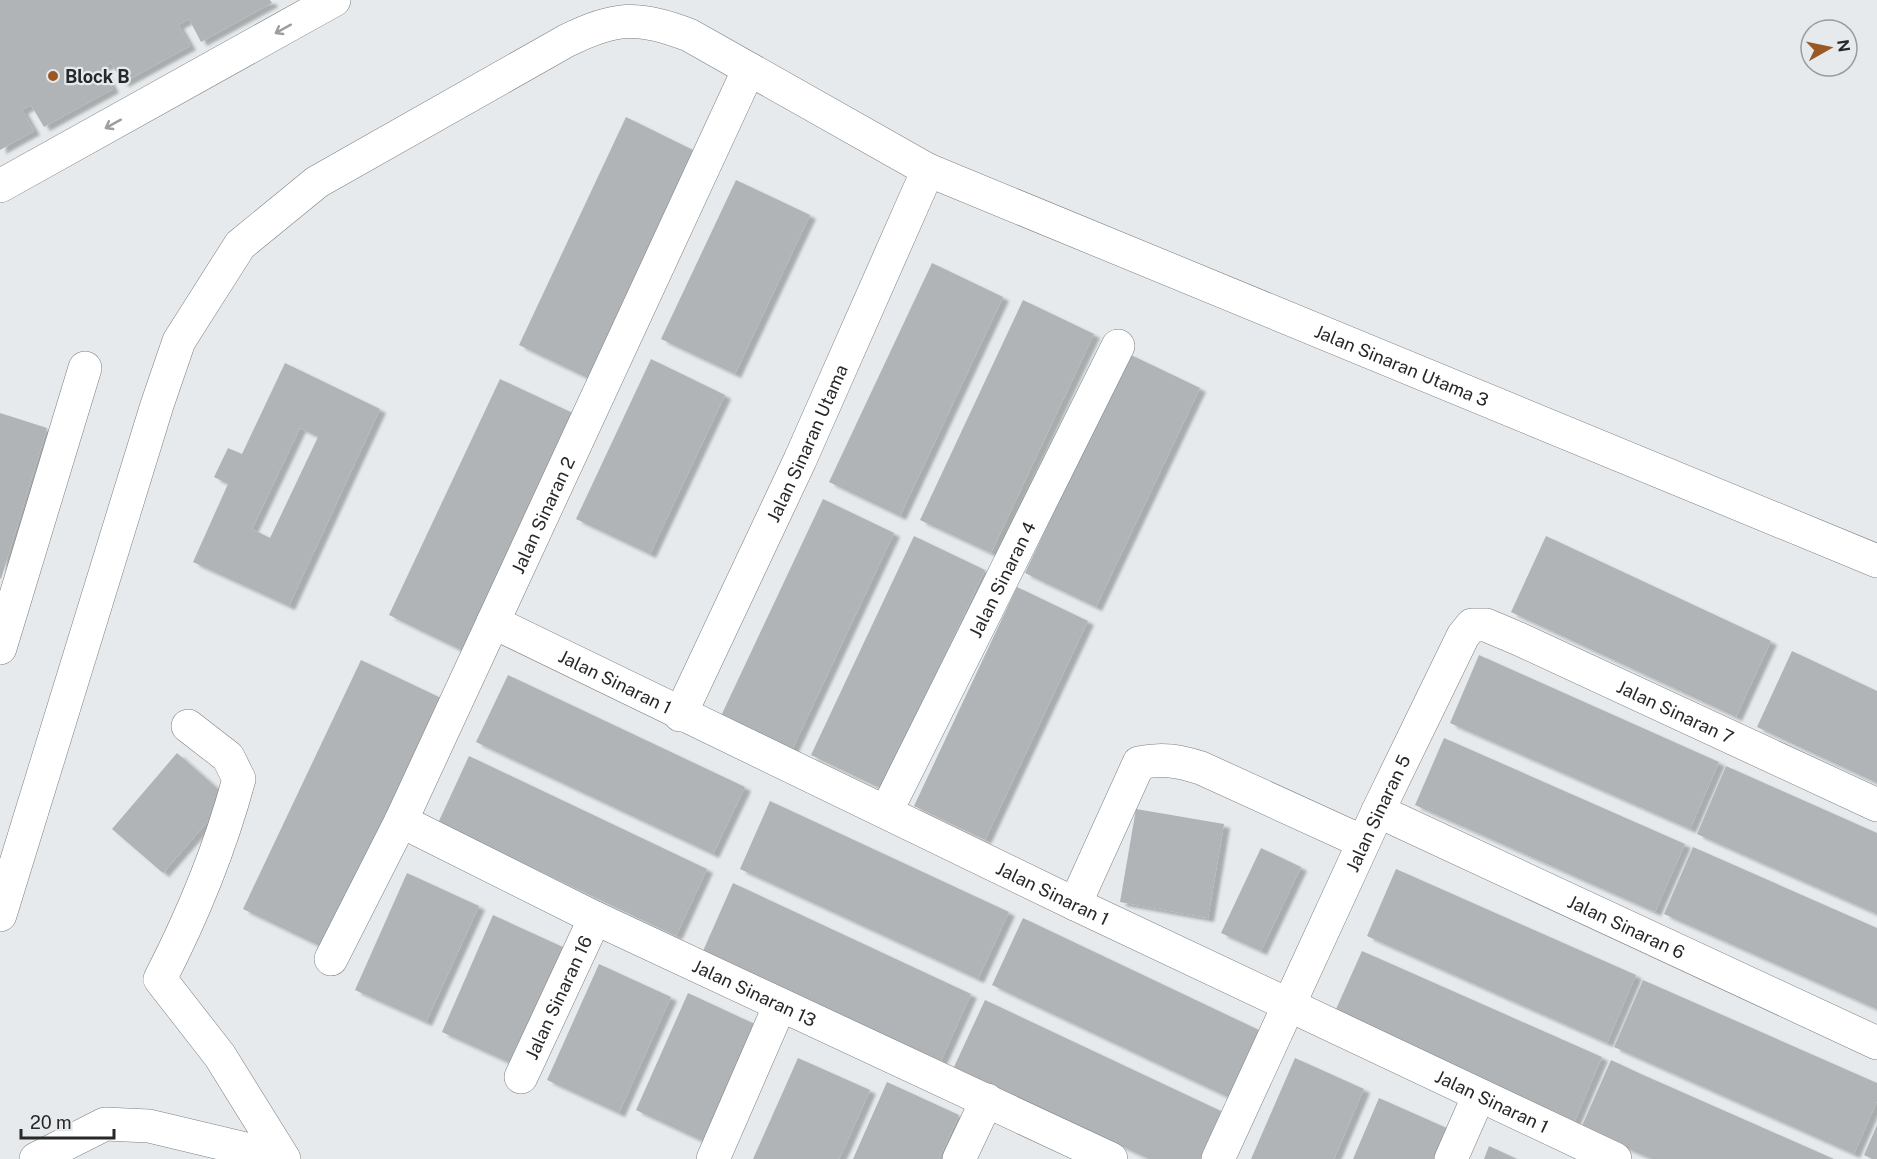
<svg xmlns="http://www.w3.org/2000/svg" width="1877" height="1159" viewBox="0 0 1877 1159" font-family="'Public Sans',sans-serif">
<defs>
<filter id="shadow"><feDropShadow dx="6" dy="4" stdDeviation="1.5" flood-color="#0004"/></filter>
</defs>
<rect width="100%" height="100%" fill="#e6eaec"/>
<path fill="#b0b4b6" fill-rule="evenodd" filter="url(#shadow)" d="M0 0H270L272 3 201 42 189 19 178 25 190 46 123 83 111 63 102 68 113 89 44 127 31 105 22 110 34 131 0 150Z
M626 117 699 153 592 380 519 345Z
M736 180 810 215 735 374 661 339Z
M932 263 1003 297 900 516 829 482Z
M1023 300 1094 334 991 553 920 520Z
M1129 354 1200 388 1096 607 1025 573Z
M651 359 725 395 650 554 576 519Z
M285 363 380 409 289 606 193 562 228 484 214 477 228 448 242 454ZM300 428 318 437 270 538 252 529Z
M500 379 577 415 465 652 389 615Z
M0 413 47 428 1 579 0 578Z
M823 499 894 533 791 752 720 718Z
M914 536 985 570 882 789 811 755Z
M1546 536 1771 641 1736 717 1511 612Z
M1017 587 1088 621 985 840 914 806Z
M1792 651 1877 691V783L1757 727Z
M1479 655 1719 762 1690 829 1450 723Z
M361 660 441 698 324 948 243 909Z
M508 675 745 787 713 854 476 742Z
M1444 738 1685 844 1655 912 1415 805Z
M177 753 228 798 163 873 112 829Z
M469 756 707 869 676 936 438 823Z
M1726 766 1877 833V914L1697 834Z
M770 801 1009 912 978 979 740 869Z
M1136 809 1224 824 1208 918 1120 902Z
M1693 847 1877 928V1009L1664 914Z
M1261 848 1301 867 1261 951 1221 933Z
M1396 869 1636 975 1607 1043 1367 936Z
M407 873 479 906 426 1022 355 990Z
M733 883 971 994 941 1061 703 951Z
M493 915 565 948 513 1064 442 1032Z
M1023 918 1261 1031 1230 1098 992 985Z
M1362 951 1602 1057 1573 1125 1332 1018Z
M599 964 671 997 619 1113 547 1080Z
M1643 980 1877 1083V1101L1854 1154 1614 1047Z
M688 993 759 1026 707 1143 636 1110Z
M985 1000 1223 1112 1201 1159H1149L954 1067Z
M798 1058 870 1090 844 1149 839 1159H753Z
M1295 1058 1364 1089 1334 1159H1251Z
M1611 1060 1641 1074 1834 1159H1652L1581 1128Z
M887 1082 959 1115 939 1159H853Z
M1379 1098 1449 1129 1436 1159H1353Z
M1877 1125V1159H1872L1864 1155Z
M1489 1146 1517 1159H1484Z"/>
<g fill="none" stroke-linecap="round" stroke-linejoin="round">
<defs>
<g id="minor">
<path d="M0 186 334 0"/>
<path id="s1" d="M493 622 1075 904 1615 1159"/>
<path d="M0 648 85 368"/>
<path id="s2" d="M680 715 800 460 928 170"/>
<path d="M188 726 228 757 239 779C220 849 193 915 160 979L220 1056 284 1159"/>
<path id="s3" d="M1378 811 1877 1043"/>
<path id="s4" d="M886 812 1118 346"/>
<path id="s5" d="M401 821 595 918 1111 1159"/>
<path d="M1075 904 1139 763C1163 758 1179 761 1201 768L1363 842"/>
<path id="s6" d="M0 915 157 405 179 341 240 245 317 182 566 41C614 17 638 15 689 35L928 170 1877 561"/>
<path id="s7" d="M331 959 401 821 749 69"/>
<path id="s8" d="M521 1077 595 918"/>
<path d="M36 1159 105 1124 149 1126 283 1158"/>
<path d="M713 1159 780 1005"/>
<path d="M959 1159 987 1100"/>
<path id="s9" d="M1218 1159 1378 811 1463 636 1472 625H1486L1519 639 1877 805"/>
<path d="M1451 1159 1479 1095"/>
</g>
</defs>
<use href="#minor" stroke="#7c7f81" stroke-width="34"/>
<use href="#minor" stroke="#fff" stroke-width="33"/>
</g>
<defs><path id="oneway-shaft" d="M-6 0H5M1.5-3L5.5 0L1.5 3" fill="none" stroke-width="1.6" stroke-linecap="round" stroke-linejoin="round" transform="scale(1.5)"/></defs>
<g stroke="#9e9e9f">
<use href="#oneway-shaft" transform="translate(283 29) rotate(151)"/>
<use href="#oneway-shaft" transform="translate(113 124) rotate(151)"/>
</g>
<circle fill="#9a5825" stroke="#e6eaec" stroke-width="2" cx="53" cy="76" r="6"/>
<g text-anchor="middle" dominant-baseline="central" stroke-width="4.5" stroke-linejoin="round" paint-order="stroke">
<g font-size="18" font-weight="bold" fill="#272829" stroke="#e6eaec" text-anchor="start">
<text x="65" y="76">Block B</text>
</g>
<g font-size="18" fill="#272829" stroke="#e6eaec">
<text stroke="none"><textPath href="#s6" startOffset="2016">Jalan Sinaran Utama 3</textPath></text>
<text stroke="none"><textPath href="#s2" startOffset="300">Jalan Sinaran Utama</textPath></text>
<text stroke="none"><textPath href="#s7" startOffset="492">Jalan Sinaran 2</textPath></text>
<text stroke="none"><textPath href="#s4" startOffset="260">Jalan Sinaran 4</textPath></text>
<text stroke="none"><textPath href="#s1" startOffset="136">Jalan Sinaran 1</textPath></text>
<text stroke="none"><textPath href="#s9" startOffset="814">Jalan Sinaran 7</textPath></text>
<text stroke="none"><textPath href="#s9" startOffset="381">Jalan Sinaran 5</textPath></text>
<text stroke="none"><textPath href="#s1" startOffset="622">Jalan Sinaran 1</textPath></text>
<text stroke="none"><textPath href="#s3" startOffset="274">Jalan Sinaran 6</textPath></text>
<text stroke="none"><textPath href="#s5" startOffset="393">Jalan Sinaran 13</textPath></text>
<text stroke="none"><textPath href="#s8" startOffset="88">Jalan Sinaran 16</textPath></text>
<text stroke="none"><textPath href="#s1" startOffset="1108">Jalan Sinaran 1</textPath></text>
</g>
</g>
<g transform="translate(1829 48) rotate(81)"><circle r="28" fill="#e6eaec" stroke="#9a9c9e" stroke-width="1.5"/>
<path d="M0-4.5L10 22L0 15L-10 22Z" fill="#9a5825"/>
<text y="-9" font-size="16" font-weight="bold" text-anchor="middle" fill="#272829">N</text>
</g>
<path d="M21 1129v9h93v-9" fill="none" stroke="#272829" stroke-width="3"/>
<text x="30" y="1129" font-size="18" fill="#272829" stroke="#e6eaec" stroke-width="4.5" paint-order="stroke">20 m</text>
</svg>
